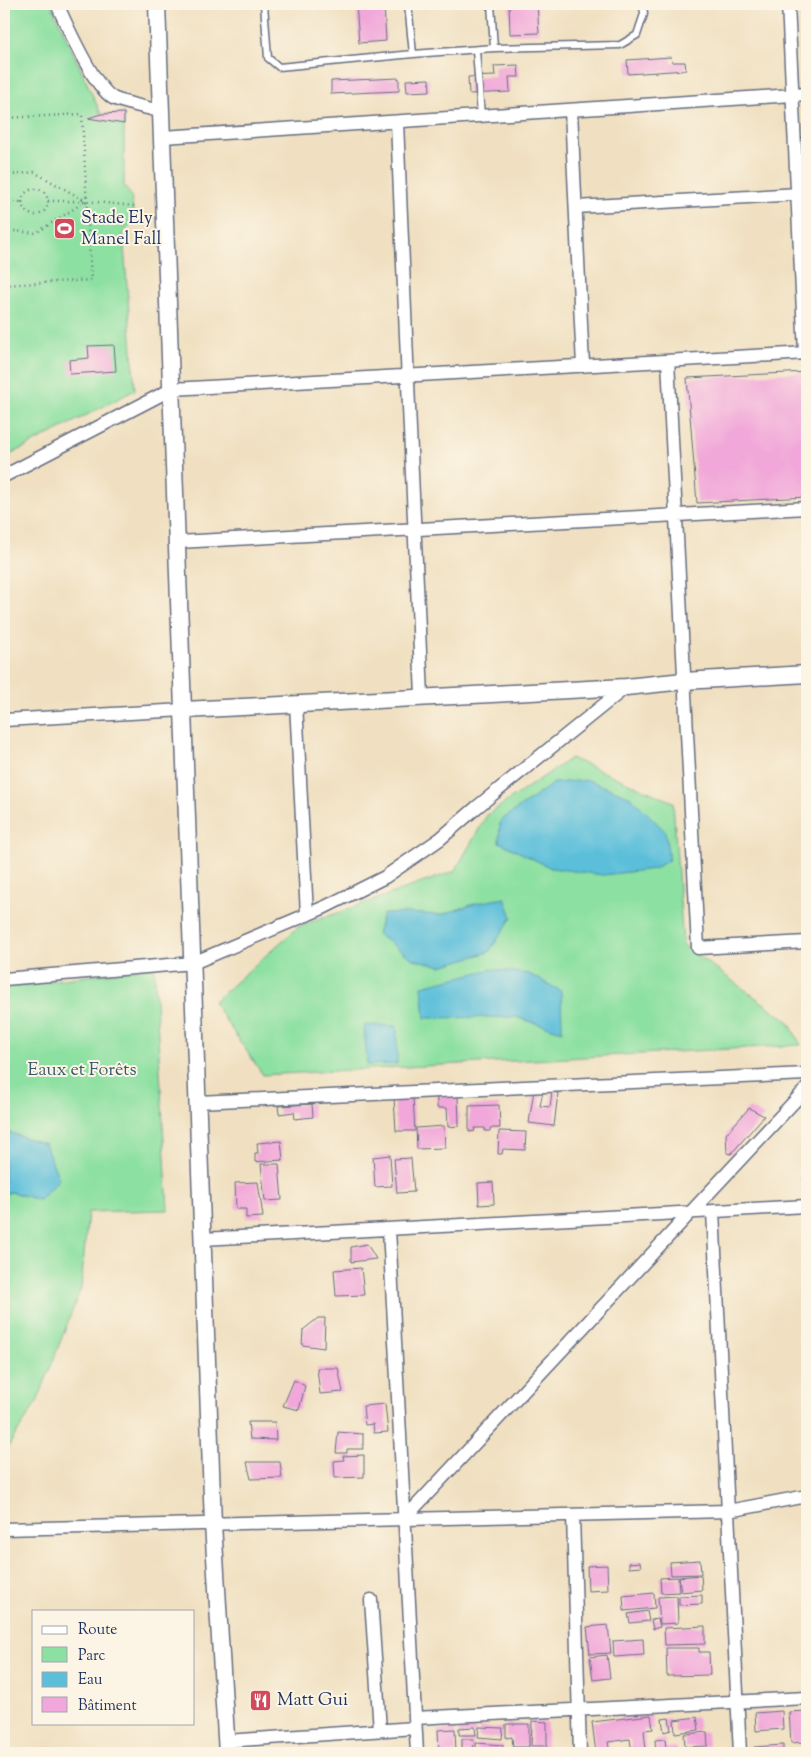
<svg xmlns="http://www.w3.org/2000/svg" width="811" height="1757" viewBox="0 0 811 1757" font-family="'Sorts Mill Goudy',serif">
<rect width="100%" height="100%" fill="#fcf5e5"/>
<filter id="ink" filterUnits="userSpaceOnUse"><feTurbulence type="fractalNoise" baseFrequency=".02" numOctaves="2"/><feDisplacementMap in="SourceGraphic" scale="10" xChannelSelector="R" yChannelSelector="G"/><feConvolveMatrix kernelMatrix="1 2 1 2 8 2 1 2 1" color-interpolation-filters="sRGB"/></filter>
<filter id="wash" filterUnits="userSpaceOnUse"><feTurbulence type="fractalNoise" baseFrequency=".0096" numOctaves="4" result="noise"/><feDisplacementMap in="SourceGraphic" scale="20" xChannelSelector="R" yChannelSelector="G"/><feGaussianBlur stdDeviation="1.12" result="paint"/><feColorMatrix in="noise" values="0 0 0 0 0 0 0 0 0 0 0 0 0 0 0 0 0 1.4 0 .05"/><feComposite in="paint" operator="in"/></filter>
<g filter="url(#wash)">
<rect width="100%" height="100%" fill="#f0e0c1"/>
<path fill="#8ce0a1" stroke="#548880" d="M4 4H51L101 114 124 113V185L131 196 134 216 129 226 123 233 135 390 4 458Z
M571 758 673 802 683 945 788 1021 801 1045 263 1075 213 1002 298 927 455 871 487 815Z
M154 967 168 1210 88 1212 81 1288 37 1402 11 1442 4 1460V1194L11 1192 39 1200 45 1144 4 1131V987Z"/>
<path fill="#5cbfda" stroke="#3c779c" d="M588 780 631 797 665 831 669 860 654 869 603 875 551 868 499 842 500 821 554 783Z
M505 898 512 917 489 952 441 966 413 959 377 934 383 914 407 913 441 915 477 903Z
M492 969 529 974 561 991 562 1031 515 1017 425 1018 422 986Z
M364 1025 397 1026V1064L367 1065Z
M4 1131 45 1144 59 1179 39 1200 11 1192 4 1194Z"/>
<g id="blocks">
<path fill="#f1a7d9" d="M356 4H384L386 41 359 43Z
M509 4H537L539 33 510 34Z
M671 57 672 62H685L686 70 628 74 627 60Z
M518 65 519 77H509L510 92 469 94 468 77 495 76 494 66Z
M399 78V91L331 94V81Z
M429 79 430 91 407 92 406 80Z
M124 113V124L88 118 101 114Z
M114 345 116 371 70 374 69 360 89 358 88 346Z
M807 372V497L697 503 687 378Z
M534 1090 543 1091 540 1106 550 1107 552 1092 558 1093 554 1126 529 1123Z
M437 1096H458L459 1126 448 1127 447 1108H437Z
M413 1097 415 1131H396L394 1098Z
M312 1104 313 1117 295 1119 294 1112 279 1114 278 1106Z
M499 1105 500 1128H490V1131H485V1128H474L475 1131 469 1132V1106Z
M749 1108 764 1116 731 1154 727 1153 726 1134Z
M444 1126 445 1148 417 1149 416 1128Z
M499 1131 526 1132 525 1150 503 1149 502 1154H498Z
M281 1141 283 1160 255 1162V1153H258L257 1143Z
M390 1155 392 1186 375 1187 373 1157Z
M411 1158 414 1192 397 1193 394 1159Z
M261 1164H279L282 1200 265 1201Z
M803 1177H807V1189H804Z
M258 1182 263 1217 246 1218V1209H236L235 1183Z
M493 1182 494 1204 479 1205 478 1183Z
M367 1244 376 1259 351 1262V1247Z
M361 1268 364 1295 336 1296 334 1270Z
M318 1318H325L324 1348 302 1345 303 1330Z
M317 1368H338L343 1392 320 1394Z
M294 1380 305 1386 299 1410 283 1406Z
M385 1404 388 1432 374 1433 373 1424 365 1425 363 1406Z
M248 1422H275L276 1440 250 1439Z
M338 1432 363 1434V1449H347V1453H336Z
M364 1455V1477L335 1478 334 1461 344 1460 343 1456Z
M247 1462H280L282 1478 251 1479Z
M700 1560 701 1574 671 1575 670 1562Z
M640 1562 641 1567 629 1568V1563Z
M607 1565 608 1590 588 1591 587 1566Z
M701 1575 702 1590 681 1592 679 1577Z
M678 1577 679 1592 661 1593 660 1578Z
M654 1593 655 1608 624 1611 623 1596Z
M702 1595V1604L679 1605V1596Z
M677 1596 678 1623 660 1624 658 1597Z
M647 1611 649 1621 630 1623 628 1614Z
M658 1619 660 1627 653 1629 651 1620Z
M608 1625 611 1653 590 1654 587 1627Z
M705 1626V1644L665 1645 664 1628Z
M643 1639 644 1655 614 1657 613 1641Z
M666 1648H699V1652H709L710 1675 667 1676Z
M607 1655 610 1678 593 1680 590 1657Z
M782 1711 783 1729 756 1731 755 1713Z
M807 1711V1742L791 1743 789 1712Z
M651 1715 653 1729 644 1730 646 1751 632 1753 630 1739 608 1742 610 1753H596L592 1722Z
M697 1717 699 1730 675 1733 674 1720Z
M669 1718 671 1730 664 1732 662 1719Z
M532 1721 547 1722V1746H531Z
M506 1724H529V1747H513L512 1737 506 1738Z
M475 1727 476 1735H459V1728Z
M479 1727 503 1728 502 1739 478 1737Z
M455 1729 456 1753H439L438 1730Z
M707 1732 708 1746 685 1747 684 1734Z
M462 1739H474L473 1753H462Z
M665 1739 666 1748 677 1747V1753H656L655 1740Z
M476 1743 503 1745 502 1753H476Z
M783 1745V1753H754V1747Z"/>
</g>
</g>
<g filter="url(#ink)">
<use href="#blocks" fill-opacity="0" stroke="#666d81" stroke-width="1"/>
<g fill="none" stroke-linecap="round" stroke-linejoin="round">
<defs>
<path id="service" d="M264 4 268 58 279 67 413 54 494 48 620 45 637 35 644 14 643 4
M408 4 413 54
M491 4 494 48
M476 50 481 116"/>
<path id="minor" d="M57 4C67 26 93 86 113 98 123 103 150 108 162 112
M788 4 805 353
M571 110 583 366
M397 122C406 313 412 505 422 696
M163 137 807 94
M576 207 798 194
M668 361 698 948 807 942
M4 476 172 389 807 353
M178 542 807 508
M296 703 307 915
M4 720 184 710
M4 979 193 963 325 907 385 877 440 839 477 807 626 687
M198 1102 807 1074
M713 1211 740 1753
M389 1229 417 1753
M203 1239 807 1206
M573 1515 580 1753
M404 1519 807 1088
M4 1529 728 1511 807 1496
M371 1600 380 1730
M415 1718 807 1698
M226 1741 415 1728"/>
<path id="tertiary" d="M157 4 213 1524 227 1753
M184 710 626 687 684 681 807 674"/>
</defs>
<use href="#service" stroke="#666d81" stroke-width="9"/>
<use href="#minor" stroke="#666d81" stroke-width="15"/>
<use href="#tertiary" stroke="#666d81" stroke-width="19"/>
<path stroke="#666d81" stroke-width="2.5" stroke-dasharray="1 4" stroke-linecap="butt" d="M4 118 82 114 91 280 4 285
M4 176 34 172 86 201 36 233 4 230
M22 202a13 13 0 1 1 26 0a13 13 0 1 1-26 0Z
M48 201H86L134 206
M4 203 22 202"/>
<use href="#service" stroke="#fff" stroke-width="6"/>
<use href="#minor" stroke="#fff" stroke-width="12"/>
<use href="#tertiary" stroke="#fff" stroke-width="16"/>
</g>
</g>
<defs>
<symbol id="stadium-square" viewBox="-11 -11 22 22"><rect x="-9" y="-9" width="18" height="18" rx="4" fill="#d1495b" stroke="#fcf5e5"/><path d="M0-5a6.5 5 0 1 0 0 10a6.5 5 0 1 0 0-10ZM-3.5-1.8h7v3.6h-7Z" fill="#fff"/></symbol>
<symbol id="restaurant-square" viewBox="-11 -11 22 22"><rect x="-9" y="-9" width="18" height="18" rx="4" fill="#d1495b" stroke="#fcf5e5"/><path d="M-5-6h1v4h1v-4h1v4h1v-4h1v5L-1.5 .5V6h-2V.5L-5-1ZM5-6V6H3V1.5H1.5Q1.5-4 5-6Z" fill="#fff"/></symbol>
</defs>
<g fill-rule="evenodd">
<use href="#stadium-square" x="52" y="216" width="25" height="25"/>
<use href="#restaurant-square" x="248" y="1688" width="25" height="25"/>
</g>
<g text-anchor="middle" dominant-baseline="central" stroke-width="4" stroke-linejoin="round" paint-order="stroke">
<g font-size="18" fill="#1b2f5e" stroke="#fcf5e5" text-anchor="start">
<text x="81" y="219">Stade Ely<tspan x="81" dy="21">Manel Fall</tspan></text>
<text x="277" y="1701">Matt Gui</text>
</g>
<g font-size="18" fill="#375b6f" stroke="#fcf5e5">
<text x="82" y="1071">Eaux et Forêts</text>
</g>
</g>
<rect width="811" height="1757" fill="none" stroke="#fcf5e5" stroke-width="20"/>
<rect x="32" y="1610" width="162" height="115" fill="#fcf5e5" stroke="#a2a6af"/>
<rect x="42" y="1626" width="25" height="8" fill="#ffffff" stroke="#a2a6af"/>
<text x="78" y="1634" font-size="15" fill="#1b2f5e">Route</text>
<rect x="42" y="1647" width="25" height="15" fill="#8ce0a1" stroke="#a2a6af"/>
<text x="78" y="1660" font-size="15" fill="#1b2f5e">Parc</text>
<rect x="42" y="1672" width="25" height="15" fill="#5cbfda" stroke="#a2a6af"/>
<text x="78" y="1684" font-size="15" fill="#1b2f5e">Eau</text>
<rect x="42" y="1697" width="25" height="15" fill="#f1a7d9" stroke="#a2a6af"/>
<text x="78" y="1710" font-size="15" fill="#1b2f5e">Bâtiment</text>
</svg>
